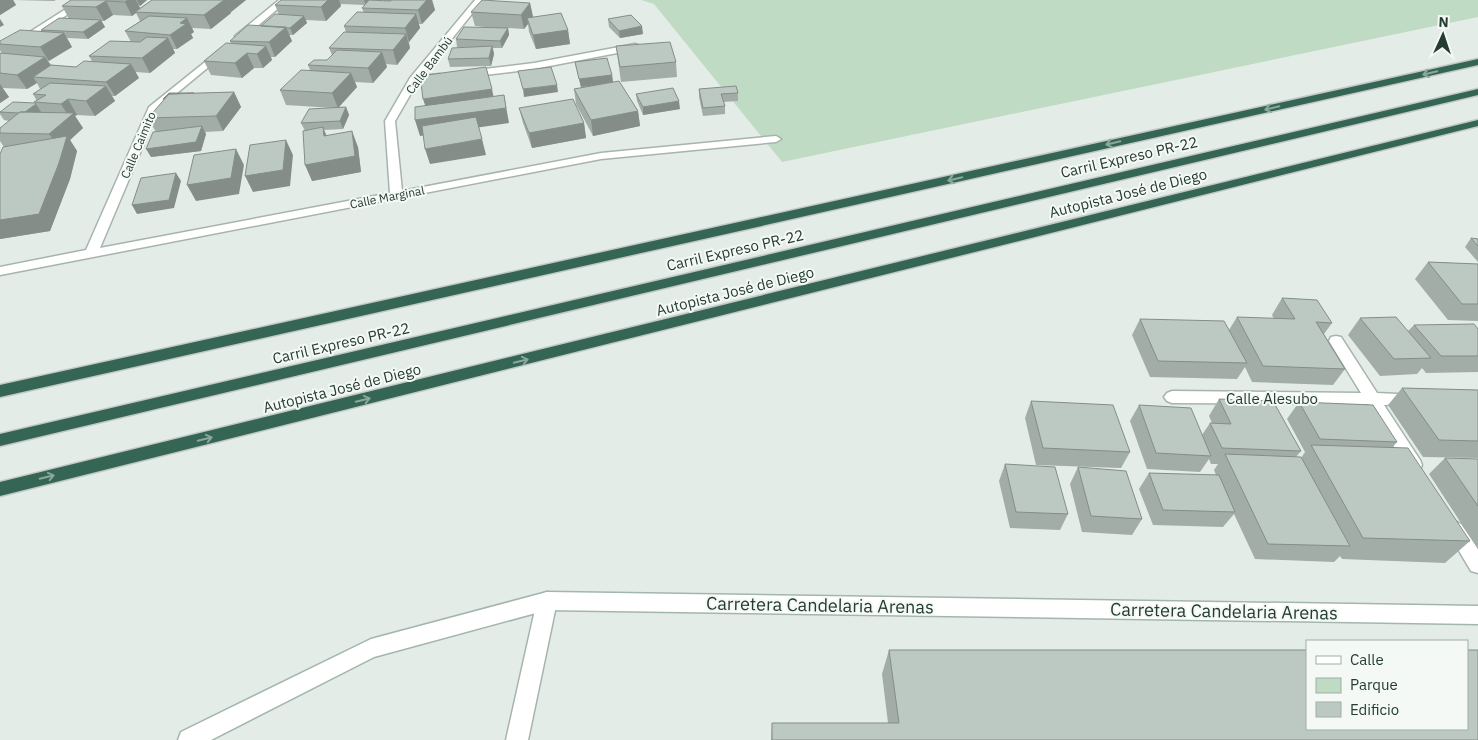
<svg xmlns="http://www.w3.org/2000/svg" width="1478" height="740" viewBox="0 0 1478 740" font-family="'IBM Plex Sans',sans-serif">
<rect width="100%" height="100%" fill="#e4ece7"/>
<path fill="#bfdbc3" d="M641 0H1478V17L782 162 654 4Z"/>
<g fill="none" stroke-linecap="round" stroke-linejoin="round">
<defs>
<path id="lane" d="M547 592 554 595 557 601 528 740H506L537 601 540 595Z"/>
<path id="street" d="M80 0H90L0 58V51Z
M279 0H288L241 40H235V36Z
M475 0H483L422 76 440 74 445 77 440 80 417 83 395 121 402 191 601 153 776 136 781 139 776 142 601 159 0 275V267L86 250 149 107 220 50 223 51V55L159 108 100 248 390 193 385 121 410 78Z
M635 44 638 45V49L534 69 468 77 463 74 468 71 534 63Z
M1336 336 1341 337 1377 393 1419 395 1422 399 1419 403 1384 405 1420 460 1422 465 1420 470 1414 472 1408 470 1368 404 1172 403 1167 401 1164 397 1167 393 1172 391 1361 393 1329 341 1331 337Z
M1455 521 1461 524 1478 549V573L1471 571 1446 529 1449 524Z"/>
<path id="secondary" d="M547 592 1478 606V624L547 610 374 657 211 740H178L181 732 371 639Z"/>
<path id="highway" d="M1478 59V65L0 397V385Z
M1478 89V95L0 446V434Z
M1478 120V126L0 496V482Z"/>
</defs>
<use href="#lane" stroke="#a7b4ad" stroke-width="3"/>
<use href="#street" stroke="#a7b4ad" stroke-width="3"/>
<use href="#secondary" stroke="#a3b6ae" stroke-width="3"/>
<use href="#highway" stroke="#c2c8c6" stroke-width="3"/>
<use href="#lane" fill="#fff" fill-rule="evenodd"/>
<use href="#street" fill="#fff" fill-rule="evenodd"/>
<use href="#secondary" fill="#fff" fill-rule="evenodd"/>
<use href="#highway" fill="#346555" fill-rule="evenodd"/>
</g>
<path fill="#a2ada8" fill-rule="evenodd" d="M0 0H56L54 1 13 0 16 5 0 15Z
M71 0H147L140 6 138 5 140 8 152 0H246L231 12V13L211 29 192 28 194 32 191 34 193 38 177 49H173L175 53 150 73 135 72 139 78 115 96H112L115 101 95 116 77 115 75 116 83 128 70 140 77 151 70 179 50 231 0 239V154L4 147 0 141V128L9 121 4 120 0 114V112L35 103 37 101 33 94 40 89 37 83 27 89 2 88 9 97 0 103V53L2 54 0 50V41L41 31V30L69 19 62 6ZM136 13 140 21 125 31 131 42 89 56 92 61 76 67 51 65 48 61 72 47 67 38 88 39 105 27 101 21H104L113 15 132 16Z
M281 0H369L384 1V0H432L435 10 422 24H419L420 28 409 42 410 48 397 65 386 64 387 67 373 83 355 82 357 87 339 107H346L349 115 343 129 324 130 327 136 358 147 361 172 312 181 305 131 301 123 333 108 286 105 280 90 310 70 308 65 327 60 332 55 329 48 346 32 344 26 364 13 362 8 365 5 341 4V6L326 21 306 20 307 23 293 35H289L292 41 275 57H271L272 60 263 68H254L242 78 211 75 204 61 231 43 230 41 261 26 279 15 275 5Z
M530 3 533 17 568 30 570 44 536 49 529 32 528 24 524 29 508 28 509 35 502 48H493L494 54 491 66 450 67 448 59 470 47H457L456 39 495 28 475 26 471 12Z
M608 19 643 34 620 38 609 27Z
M616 46 676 62 677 77 621 82Z
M575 62 612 75 613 82 638 111 640 126 593 136 576 104 574 89 591 86 581 87Z
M699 89 738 93V101L723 102 725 106V114L703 116 699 97Z
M234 92 241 107 223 131 205 132 206 134 201 151 151 157 156 132 148 118 164 100 163 99 194 93Z
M636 94 680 109 643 115 637 101Z
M519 108 584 123 586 138 532 148 523 123Z
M1471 238 1478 239V262L1465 247Z
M1428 262 1478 264V321L1448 320 1415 279Z
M1282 298 1332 323 1324 334 1345 369 1333 385 1252 382 1245 367 1237 379 1150 377 1132 335 1140 319 1229 330 1237 317 1274 319 1272 315Z
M1360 318 1408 331 1414 325 1478 328V372L1426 373 1422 368 1417 374 1380 376 1348 335Z
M1402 388 1478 390V458L1423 457 1388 405Z
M1219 399 1301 451 1296 457 1301 458 1305 452 1287 419 1299 402 1397 442 1392 448 1470 541 1445 563 1342 559 1340 556 1334 562 1255 559 1234 514 1223 527 1153 525 1139 489 1149 473 1216 475 1214 470 1218 464H1211L1209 459 1200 472 1147 469 1130 421 1139 405 1202 435 1210 423H1212L1209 416Z
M1031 401 1130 452 1121 468 1036 465 1025 418Z
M1445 458 1478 459V549L1429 474Z
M1005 464 1068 514 1060 530 1010 528 999 481Z
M1078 467 1142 519 1132 535 1082 532 1070 484Z
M889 650 1478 740 888 723 882 674Z
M772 723V740H771Z"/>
<path fill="#848d88" d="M0 0H13L16 5 0 15Z
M128 0H136L141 10 135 12 136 13 132 16 125 2Z
M137 0H147L140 6Z
M224 0H226L231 13 211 29 204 15Z
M226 0H246L231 12Z
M328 0H339L341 6 326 21 321 7Z
M364 0H369L370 1 366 5Z
M423 0H432L435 10 422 24 418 10Z
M106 1 113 15 104 21 96 7Z
M530 3 533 17 527 18 528 24 524 29 521 15Z
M416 14 420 28 409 42 405 28Z
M304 16 307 23 293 35 290 28Z
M187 18 194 32 191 34 193 38 177 49 170 35 180 23Z
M0 19 4 25 0 27Z
M101 20 105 27 88 39 83 32Z
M642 26 643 34 620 38 619 31Z
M286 27 292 41 275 57 269 42Z
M508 28 509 35 502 48 500 41Z
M568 30 570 44 536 49 533 35Z
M64 33 72 47 49 61 40 47Z
M406 34 410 48 397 65 393 50Z
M168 38 175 53 150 73 142 58Z
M266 46 272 60 263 68 257 54Z
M492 46 494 54 491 66 489 58Z
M382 52 387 67 373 83 368 68Z
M247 53 254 68 242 78 235 63Z
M45 57 55 71 33 77 37 83 27 89 17 75Z
M131 64 139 78 115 96 106 82Z
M351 73 357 87 338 108 332 93Z
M612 75 613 83 581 87 579 79Z
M0 84 9 97 0 103Z
M557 85 558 92 524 97 523 89Z
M106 86 115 101 95 116 86 101Z
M492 89 495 104 428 114 423 99Z
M234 92 241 107 223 131 216 116Z
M504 95 509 123 420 136 415 120Z
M68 99 77 115 75 116 83 128 70 140 77 151 70 179 50 231 0 239V220L60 149 49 134 69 117 61 104Z
M679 101 680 109 643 115V107Z
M36 104 41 112 24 113Z
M346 107 349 115 343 129 340 121Z
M638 111 640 126 593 136 591 120Z
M584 123 586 138 532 148 529 133Z
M202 126 206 134 201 151 151 157 146 149Z
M323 127 329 143 324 136Z
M352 131 358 147 361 172 312 181 305 165Z
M482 139 486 155 430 164 425 149Z
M286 140 293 155 290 186 253 192 245 176Z
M236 149 244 165 239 194 196 201 187 185Z
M176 173 181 181 174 208 137 214 132 205Z"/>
<path fill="#bcc9c3" stroke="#848d88" d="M71 0H128L125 2 106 1 96 7 62 6Z
M152 0H224L204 15 135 12Z
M281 0H328L321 7 275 5Z
M369 0 390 1 392 0H427L418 10 362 8Z
M482 0 530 3 521 15 471 12Z
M357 12 416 14 405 28 344 26Z
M561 13 568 30 533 35 527 18Z
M275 14 304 16 290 28 261 26Z
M631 15 642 26 619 31 608 19Z
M149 16 187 18 180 23 186 24 170 35 125 31Z
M59 18 101 20 83 32 41 30Z
M248 25 286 27 269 42 230 41Z
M464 27 508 28 500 41 456 39Z
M20 30 64 33 40 47 0 44V41Z
M344 32 406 34 393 50 329 48Z
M147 37 168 38 142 58 89 56 110 41 140 42Z
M670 42 676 62 620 67 616 46Z
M226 43 266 46 257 54 247 53 235 63 204 61Z
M492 46 489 58 448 59 452 48Z
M337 50 382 52 368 68 308 65 314 60H327Z
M0 53 45 57 17 75 0 73Z
M607 58 612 75 579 79 575 62Z
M84 61 131 64 106 82 33 77 51 65 76 67Z
M486 67 492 89 423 99 420 76Z
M551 67 557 85 523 89 518 71Z
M301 70 351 73 332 93 280 90Z
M619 81 638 111 591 120 574 89Z
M50 83 106 86 86 101 68 99 61 104 34 102 46 95 33 94Z
M736 86 738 93 721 94 725 106 703 108 699 89Z
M673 88 679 101 643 107 636 94Z
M234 92 216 116 148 118 169 94Z
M169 93H194L169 94 164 99H163Z
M504 95 506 108 415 120V107Z
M573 99 584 123 529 133 519 108Z
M13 102 35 103 36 104 25 112H20L19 113 0 112Z
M346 107 340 121 301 123 309 109Z
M20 112 74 113 49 134 0 133V128Z
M476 117 482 139 425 149 422 126Z
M202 126 196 142 146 149 153 132Z
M323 127 324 136 352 131 355 156 305 165 303 131Z
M67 136 59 163 39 214 0 220V154L3 147Z
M286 140 283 170 245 176 250 145Z
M236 149 231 178 187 185 194 155Z
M176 173 169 200 132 205 141 178Z
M1471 238 1478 239V246Z
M1428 262 1478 264V304H1462Z
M1282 298 1317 300 1332 323 1316 322 1345 369 1263 366 1237 317 1295 319Z
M1396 317 1431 358 1394 359 1360 318Z
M1140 319 1224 321 1247 363 1158 361Z
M1474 324 1478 329V356H1441L1414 325Z
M1402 388 1478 390V441L1439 440Z
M1219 399 1273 401 1301 451 1222 448 1210 423 1231 424Z
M1031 401 1113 405 1130 452 1043 448Z
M1299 402 1373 405 1397 442 1320 439Z
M1139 405 1191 408 1211 456 1156 453Z
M1311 445 1408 448 1470 541 1363 538Z
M1225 454 1301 457 1350 546 1268 544Z
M1445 458 1478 459V506Z
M1005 464 1055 467 1068 514 1016 512Z
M1078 467 1126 471 1142 519 1091 516Z
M1149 473 1219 475 1235 512 1163 510Z
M889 650H1307V729H1467V650H1478V740H772V723H899Z"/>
<defs><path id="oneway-shaft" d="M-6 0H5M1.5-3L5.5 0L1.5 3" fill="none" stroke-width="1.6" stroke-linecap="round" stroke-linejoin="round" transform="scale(1.25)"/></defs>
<g stroke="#8aa89d">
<use href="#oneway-shaft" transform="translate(1430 73) rotate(167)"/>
<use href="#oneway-shaft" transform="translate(1272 108) rotate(167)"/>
<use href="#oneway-shaft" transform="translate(1113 143) rotate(167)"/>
<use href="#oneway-shaft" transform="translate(955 179) rotate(167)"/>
<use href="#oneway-shaft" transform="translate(521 361) rotate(-14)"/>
<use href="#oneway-shaft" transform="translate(363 400) rotate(-14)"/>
<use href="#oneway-shaft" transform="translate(205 439) rotate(-14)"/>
<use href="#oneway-shaft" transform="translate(47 477) rotate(-14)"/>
</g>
<g text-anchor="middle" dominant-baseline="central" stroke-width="4" stroke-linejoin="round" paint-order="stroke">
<g font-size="12" fill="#253c33" stroke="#f4f9f6">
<text transform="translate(429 65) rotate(-53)">Calle Bambú</text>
<text transform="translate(138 145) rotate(-67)">Calle Caimito</text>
<text transform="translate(387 197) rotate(-11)">Calle Marginal</text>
</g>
<g font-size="15" fill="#253c33" stroke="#f4f9f6">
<text transform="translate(1129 157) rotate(-13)">Carril Expreso PR-22</text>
<text transform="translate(1128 193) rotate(-14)">Autopista José de Diego</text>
<text transform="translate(735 250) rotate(-13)">Carril Expreso PR-22</text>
<text transform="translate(735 291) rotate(-14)">Autopista José de Diego</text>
<text transform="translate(341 343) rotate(-13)">Carril Expreso PR-22</text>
<text transform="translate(342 388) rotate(-14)">Autopista José de Diego</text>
<text x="1272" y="398">Calle Alesubo</text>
</g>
<g font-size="18" fill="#253c33" stroke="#f4f9f6">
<text transform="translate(820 605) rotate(1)">Carretera Candelaria Arenas</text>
<text transform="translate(1224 611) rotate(1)">Carretera Candelaria Arenas</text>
</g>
</g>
<rect x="1306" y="640" width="162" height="90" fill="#f4f9f6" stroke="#a1ada8"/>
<rect x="1316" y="656" width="25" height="8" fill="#ffffff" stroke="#a1ada8"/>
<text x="1350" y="665" font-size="15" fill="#253c33">Calle</text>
<rect x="1316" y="678" width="25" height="15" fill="#bfdbc3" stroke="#a1ada8"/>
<text x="1350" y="690" font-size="15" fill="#253c33">Parque</text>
<rect x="1316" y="702" width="25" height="15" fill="#bcc9c3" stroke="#a1ada8"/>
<text x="1350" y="715" font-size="15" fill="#253c33">Edificio</text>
<g transform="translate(1443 35) rotate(3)" stroke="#f4f9f6" stroke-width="4" paint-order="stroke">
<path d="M0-4L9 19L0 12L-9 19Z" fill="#253c33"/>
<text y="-8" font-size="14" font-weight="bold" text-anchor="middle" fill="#253c33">N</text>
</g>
</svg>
